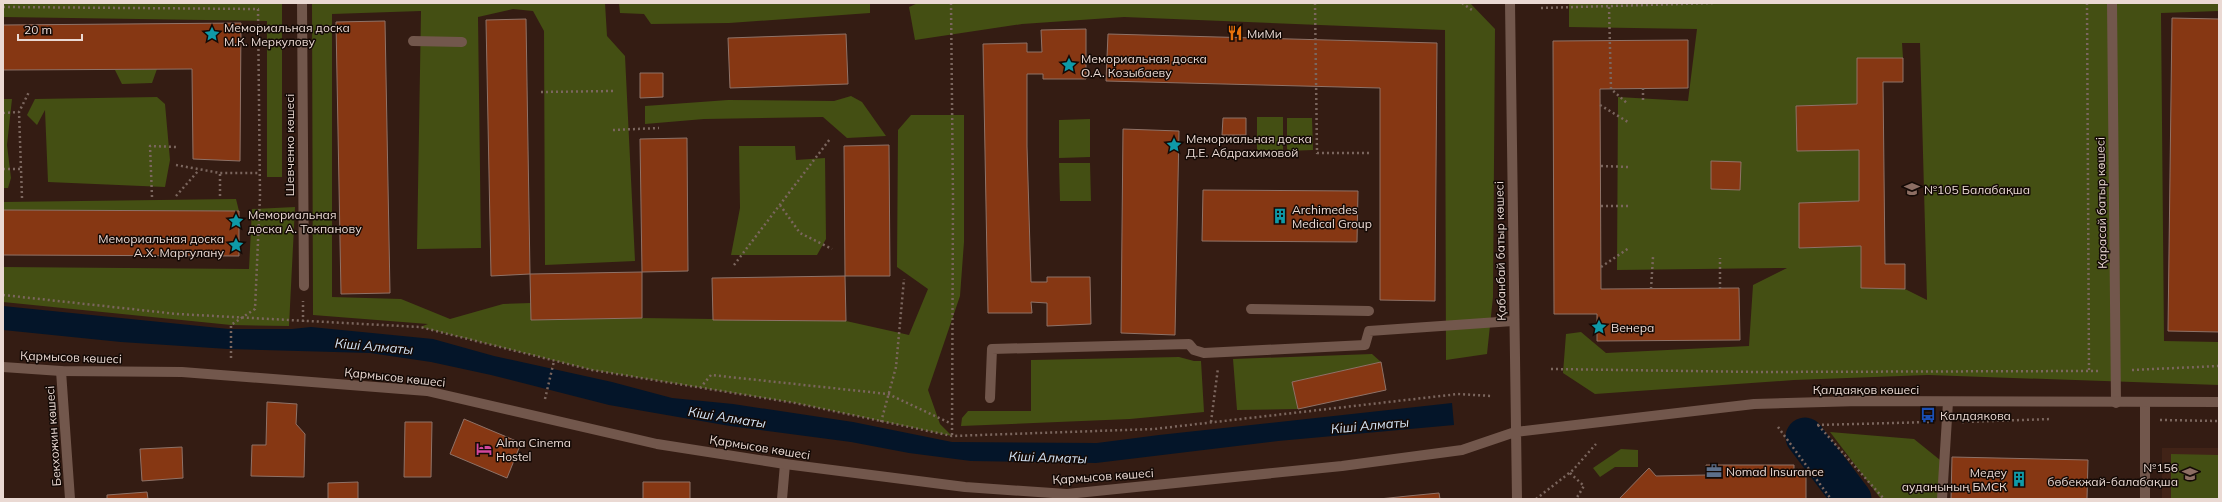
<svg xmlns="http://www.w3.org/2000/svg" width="2222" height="502" viewBox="0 0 2222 502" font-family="Mulish,sans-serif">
<rect width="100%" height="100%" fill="#341c13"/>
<path fill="#412317" d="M2162 448H2219V499H2162Z"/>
<path fill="#444f13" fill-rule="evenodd" d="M3 3H282V177H267V21L3 17Z
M312 3H605L607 36 625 56 635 261 545 265 544 31 533 11 513 9 478 17 481 248 417 249 421 11 332 14V297L401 299 450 319 503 304 531 303V320L642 318 846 321 909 335 928 289 897 267 898 130 911 115H964V242L960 296 928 390 940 424 952 436 795 403 592 370 420 327 428 324 313 315Z
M619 3H870V13L729 23 651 24 644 14 620 13Z
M918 3H1470L1495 29 1493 297 1487 354 1446 360 1445 30 1124 17 1022 24 915 40 909 7Z
M1569 3H2219V11L2161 13 2164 341 2219 342V385L1928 375 1794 380 1595 394 1563 373 1566 334 1581 332 1606 353 1749 346 1753 285 1787 268 1617 270 1618 97 1688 101 1697 29 1569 27ZM1902 43H1920L1927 300 1905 289 1861 288V246L1799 248V203L1859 201V150L1797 151 1796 106 1857 104V59L1903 58Z
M157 69 152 83 122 84 115 70Z
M851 96 862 102 886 136 847 138 823 117 704 119 645 124V106L728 100 834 101Z
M157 97 165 104 170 160 165 187 48 182 45 110 37 125 27 115 35 99Z
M3 99H12L7 145 11 178 8 188H3Z
M1257 117H1283V150H1257Z
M1287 118H1312L1313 150 1287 151Z
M1090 119V157L1059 158V120Z
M739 146H795L796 160 825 158 826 239 817 255H731L740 208Z
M1059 163H1090L1091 201H1060Z
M236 199 239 211 3 210V202Z
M295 207 289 326 231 325 3 302V267L249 269 252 209Z
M1372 354 1381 362 1292 382 1298 409 1237 410 1233 359Z
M1179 357 1194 361H1201L1204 412 1130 419 961 426 962 418 968 411H1031V360Z
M1830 432 1914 439 1945 464 1946 499H1881Z
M1621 449 1638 450V467H1615L1600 477 1593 468Z
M2171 454 2219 455V499H2171Z"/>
<path fill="#041529" d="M3 306 229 329H292L311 327 433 339 494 356 612 382 672 398 733 404 853 422 952 442 1097 443 1159 435 1452 403 1454 425 1278 441 1096 463 971 461 909 453 851 442 730 426 609 405 491 375 431 362 370 353 228 349 121 342 3 330Z"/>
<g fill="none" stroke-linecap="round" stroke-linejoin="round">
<path stroke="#041529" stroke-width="39" d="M1805 437 1852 499"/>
</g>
<path fill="#863713" stroke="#8f7267" d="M2172 18 2219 19V332L2168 331Z
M526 19 530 274 491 276 486 20Z
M385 21 390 293 341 294 336 22Z
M241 23 240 161 193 159 192 69 3 70V25Z
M1086 29V79H1043V74H1027V146L1031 282H1047V277H1090L1091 324 1047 326V303L1031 302 1032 313H988L983 44 1027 43V52H1042L1041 30Z
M846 34 848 84 730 88 728 38Z
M1108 34 1437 43 1435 301 1380 300V88L1106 81Z
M1688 40V88L1600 89 1601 289 1739 288 1740 340 1597 341V314H1554L1553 41Z
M1857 58H1903V82H1883L1885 264H1905V289L1861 288V246L1799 248V203L1859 201V150L1797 151 1796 106 1857 104Z
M640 73H663V97L640 98Z
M1223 118H1246V135H1222Z
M1123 129 1179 131 1175 335 1121 333Z
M687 138 688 271 642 272 640 139Z
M889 145 890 276H845L844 146Z
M1711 161 1741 162 1740 190 1711 189Z
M1203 190 1358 191 1357 242 1202 241Z
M3 210 239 211V256L3 255Z
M642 272V318L531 320 530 274Z
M845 276 846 321 713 320 712 278Z
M1381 362 1386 390 1298 409 1292 382Z
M267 402 297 404 296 424 305 434 304 477 251 476 252 445H266Z
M464 419 521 443 507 478 450 454Z
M405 422H432L431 477H404Z
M182 447 183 478 142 481 140 449Z
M1952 457 2088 460 2087 499H1951Z
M1706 465H1794V472H1806V499H1619L1649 468 1656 476 1706 475Z
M358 482V499H328V483Z
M643 482H690V499H643Z
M147 492 148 499H107V495Z
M1439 493 1440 499H1379L1408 496Z"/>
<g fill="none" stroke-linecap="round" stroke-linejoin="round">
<path stroke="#7b665e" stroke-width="2.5" stroke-dasharray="2 3" stroke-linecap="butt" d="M951 3 953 199 952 436
M1315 3 1317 153H1369
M1462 3 1472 10
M2087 3 2089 371H2101
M3 7 258 9 260 196 255 309 231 325V360
M1609 7 1611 89 1628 104
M1541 8 1716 3
M1643 88V103
M541 92 613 91
M1600 105 1628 122
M3 113 19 112
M613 130 659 128
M176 165 220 173H259
M1601 166 1629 167
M3 169H21
M176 196 199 170
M220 196V173
M152 197 150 146 176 147
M22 198 19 112 29 92
M780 205 800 233 832 249
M1601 206H1629
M734 265 830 139
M1601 267 1629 248
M1651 289 1653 257
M1720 289V258
M3 295 177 314 420 327 592 370 795 403 952 436 1154 429 1458 394 1492 396
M303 322V301
M1551 369 1757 372 2089 371
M2132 370 2219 366
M700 388 711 375 888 394 952 424
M545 399 554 361
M2160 420 2219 421
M881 422 896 367 904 279
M1211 422 1218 368
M1962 422 2051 419
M1817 425 1931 422
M1818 425 1884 499
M1778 427 1831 499
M1570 473 1584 486 1576 499
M1536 499 1573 470 1596 444"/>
<path stroke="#72574c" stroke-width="10" d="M413 41 462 42
M1251 309 1369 311
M990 398 992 349 1189 344 1194 350 1204 353 1365 345 1369 331 1513 321
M782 499 785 464
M1942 499 1948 402"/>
<path stroke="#72574c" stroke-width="10" d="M302 3 304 286
M2112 3 2116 403
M61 371 70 499
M2145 403V499"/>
<path stroke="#72574c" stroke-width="10" d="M1510 3 1517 499
M3 367 61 371 182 372 427 391 657 444 785 464 965 487 1067 494 1342 466 1462 450 1515 432 1754 404 1860 401 2219 402"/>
</g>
<defs>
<symbol id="restaurant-bare" viewBox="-9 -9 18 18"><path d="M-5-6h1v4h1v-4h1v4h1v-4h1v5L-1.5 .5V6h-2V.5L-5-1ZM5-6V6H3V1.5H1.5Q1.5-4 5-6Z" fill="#e8710a" stroke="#140a06" stroke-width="2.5" paint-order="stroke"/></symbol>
<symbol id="sight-bare" viewBox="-9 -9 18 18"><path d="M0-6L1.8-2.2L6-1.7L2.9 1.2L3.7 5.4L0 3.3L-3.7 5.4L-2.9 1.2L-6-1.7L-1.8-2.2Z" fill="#0f9aa8" stroke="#140a06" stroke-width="2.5" paint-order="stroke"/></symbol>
<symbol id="school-bare" viewBox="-9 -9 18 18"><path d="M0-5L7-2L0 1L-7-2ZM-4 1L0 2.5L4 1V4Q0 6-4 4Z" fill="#8d6e63" stroke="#140a06" stroke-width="2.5" paint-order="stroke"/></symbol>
<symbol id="building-bare" viewBox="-9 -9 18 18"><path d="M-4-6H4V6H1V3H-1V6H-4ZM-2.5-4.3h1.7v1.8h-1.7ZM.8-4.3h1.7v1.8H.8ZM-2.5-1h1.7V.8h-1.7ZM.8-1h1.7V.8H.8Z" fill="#0f9aa8" stroke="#140a06" stroke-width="2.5" paint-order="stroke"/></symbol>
<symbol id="bus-bare" viewBox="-9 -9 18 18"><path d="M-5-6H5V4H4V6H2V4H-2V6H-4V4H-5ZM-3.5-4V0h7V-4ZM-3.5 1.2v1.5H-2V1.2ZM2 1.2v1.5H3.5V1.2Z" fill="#1a4fb4" stroke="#140a06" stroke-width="2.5" paint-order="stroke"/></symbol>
<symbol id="hotel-bare" viewBox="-9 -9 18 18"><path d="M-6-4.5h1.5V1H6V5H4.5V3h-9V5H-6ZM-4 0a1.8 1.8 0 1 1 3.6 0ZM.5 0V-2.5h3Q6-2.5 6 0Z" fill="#d1479c" stroke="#140a06" stroke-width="2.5" paint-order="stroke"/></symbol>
<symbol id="office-bare" viewBox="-9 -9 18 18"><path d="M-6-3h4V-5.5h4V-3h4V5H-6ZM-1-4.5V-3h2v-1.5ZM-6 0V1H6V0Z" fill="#5c6f8a" stroke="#140a06" stroke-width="2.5" paint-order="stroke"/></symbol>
</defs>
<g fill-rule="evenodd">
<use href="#restaurant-bare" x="1224" y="22" width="22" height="22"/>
<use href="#sight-bare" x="201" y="23" width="22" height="22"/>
<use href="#sight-bare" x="1058" y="54" width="22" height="22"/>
<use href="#sight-bare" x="1163" y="134" width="22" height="22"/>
<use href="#school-bare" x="1901" y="178" width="22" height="22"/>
<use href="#building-bare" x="1269" y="205" width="22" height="22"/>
<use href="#sight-bare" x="225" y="210" width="22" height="22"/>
<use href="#sight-bare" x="225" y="234" width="22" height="22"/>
<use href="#sight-bare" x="1588" y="316" width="22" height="22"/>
<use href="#bus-bare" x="1917" y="404" width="22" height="22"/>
<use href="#hotel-bare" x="473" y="438" width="22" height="22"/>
<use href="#office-bare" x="1703" y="460" width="22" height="22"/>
<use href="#school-bare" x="2179" y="463" width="22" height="22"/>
<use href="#building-bare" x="2008" y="468" width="22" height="22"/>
</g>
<g text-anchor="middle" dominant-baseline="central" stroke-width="3" stroke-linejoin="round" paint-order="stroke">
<g font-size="12" fill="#ead9d3" stroke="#140a06" text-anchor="start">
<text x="224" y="27">Мемориальная доска<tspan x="224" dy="14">М.К. Меркулову</tspan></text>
<text x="1247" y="33">МиМи</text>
<text x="1081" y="58">Мемориальная доска<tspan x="1081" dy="14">О.А. Козыбаеву</tspan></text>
<text x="1186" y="138">Мемориальная доска<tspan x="1186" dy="14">Д.Е. Абдрахимовой</tspan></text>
<text x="1924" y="189">№105 Балабақша</text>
<text x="1292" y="209">Archimedes<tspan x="1292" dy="14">Medical Group</tspan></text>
<text x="248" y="214">Мемориальная<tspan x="248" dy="14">доска А. Токпанову</tspan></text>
<text x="224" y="238" text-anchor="end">Мемориальная доска<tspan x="224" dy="14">А.Х. Маргулану</tspan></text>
<text x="1611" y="327">Венера</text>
<text x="1940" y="415">Калдаякова</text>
<text x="496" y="442">Alma Cinema<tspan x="496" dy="14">Hostel</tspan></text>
<text x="2178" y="467" text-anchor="end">№156<tspan x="2178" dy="14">бөбекжай-балабақша</tspan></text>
<text x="1726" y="471">Nomad Insurance</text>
<text x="2007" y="472" text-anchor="end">Медеу<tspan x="2007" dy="14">ауданының БМСК</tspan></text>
</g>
<g font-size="12" fill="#ead9d3" stroke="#140a06">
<text transform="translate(289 145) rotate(-90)">Шевченко көшесі</text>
<text transform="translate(2101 203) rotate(-91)">Қарасай батыр көшесі</text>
<text transform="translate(1500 251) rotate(-91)">Қабанбай батыр көшесі</text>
<text transform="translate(71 357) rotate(2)">Қармысов көшесі</text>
<text transform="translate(395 377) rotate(6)">Қармысов көшесі</text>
<text x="1866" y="389">Қалдаяқов көшесі</text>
<text transform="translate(53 436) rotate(-94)">Бекхожин көшесі</text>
<text transform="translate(760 447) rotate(9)">Қармысов көшесі</text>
<text transform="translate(1103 476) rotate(-4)">Қармысов көшесі</text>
</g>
<g font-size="13" font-style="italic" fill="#d5e5f7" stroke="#140a06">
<text transform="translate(374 346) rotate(5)">Кіші Алматы</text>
<text transform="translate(727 417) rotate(9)">Кіші Алматы</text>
<text transform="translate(1370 425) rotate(-5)">Кіші Алматы</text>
<text transform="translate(1048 457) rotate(2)">Кіші Алматы</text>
</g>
</g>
<rect width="2222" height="502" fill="none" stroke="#ead9d3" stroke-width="8"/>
<path d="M18 34v6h64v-6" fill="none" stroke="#ead9d3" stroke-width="2"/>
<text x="24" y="34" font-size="12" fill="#ead9d3" stroke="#140a06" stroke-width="3" paint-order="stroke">20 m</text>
</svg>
